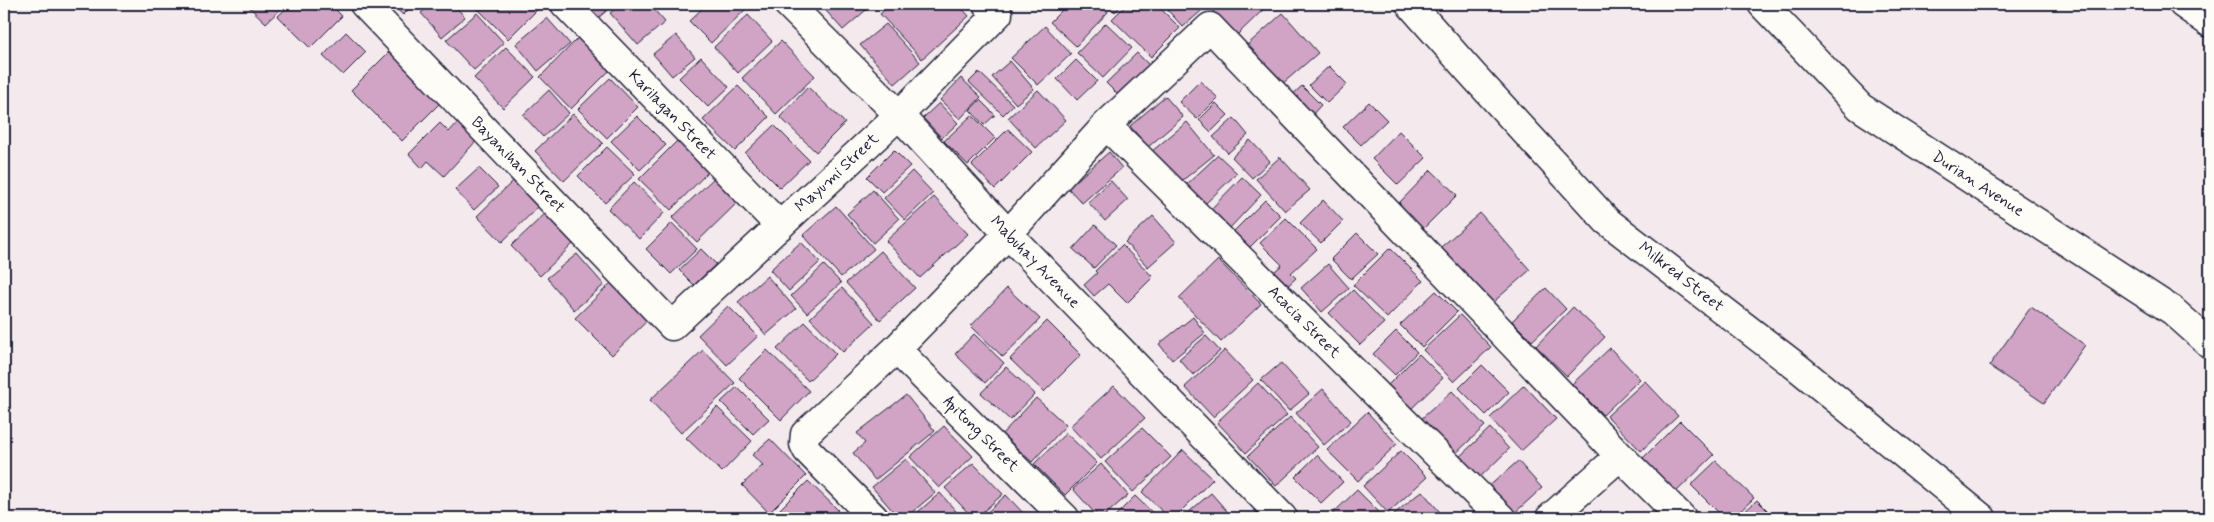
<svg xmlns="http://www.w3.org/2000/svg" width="2214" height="522" viewBox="0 0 2214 522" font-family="Mynerve,sans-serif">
<rect width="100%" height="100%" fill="#f4eaed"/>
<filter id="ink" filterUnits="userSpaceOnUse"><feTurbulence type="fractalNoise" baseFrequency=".02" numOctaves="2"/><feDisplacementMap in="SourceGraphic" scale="10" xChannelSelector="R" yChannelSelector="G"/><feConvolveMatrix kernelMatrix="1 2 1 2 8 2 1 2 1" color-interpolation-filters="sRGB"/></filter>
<g filter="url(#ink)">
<path fill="#d1a4c6" stroke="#22223b" d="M246 4H286L266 23Z
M291 4H330L342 16 310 48 278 16Z
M391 4H414L403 15Z
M432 4H453L465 17 442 37 421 13Z
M482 4H543L508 39 478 9Z
M582 4H614L596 20Z
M621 4H649L665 22 638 45 610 13Z
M707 4H747L749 6 711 43 689 21Z
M820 4H873L843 30Z
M891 4H958L969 16 922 59 880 14Z
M1068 4H1098L1108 12 1076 46 1050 22Z
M1106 4H1123L1115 12Z
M1127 4H1156L1180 28 1151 57 1112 19Z
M1162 4H1209L1183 27Z
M1217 4H1269L1237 35 1211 9Z
M477 13 504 43 474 70 446 40Z
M1283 13 1318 53 1281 85 1246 46Z
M748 15 772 41 738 73 714 47Z
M547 18 570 44 538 71 516 44Z
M1106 23 1132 48 1103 78 1077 53Z
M886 24 920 62 895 84 860 45Z
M1045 26 1071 54 1038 85 1011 58Z
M346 32 366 52 343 75 323 56Z
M676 35 695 57 672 76 653 54Z
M579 37 611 69 571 109 540 77Z
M781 41 815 76 776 114 742 78Z
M506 47 535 77 503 108 474 78Z
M389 52 440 103 402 141 351 90Z
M1137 53 1151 67 1120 97 1106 83Z
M701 57 729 87 708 107 679 78Z
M1076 60 1097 81 1077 100 1057 79Z
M1010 61 1034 89 1016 104 992 77Z
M1329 66 1347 84 1327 103 1309 85Z
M979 72 1013 105 1003 115 969 82Z
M610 78 638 107 607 138 578 109Z
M961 78 981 97 960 119 940 100Z
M1200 81 1218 98 1197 119 1179 102Z
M738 86 769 117 735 151 703 120Z
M1302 86 1321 105 1311 116 1291 96Z
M808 87 845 123 816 152 780 117Z
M549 90 569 113 543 137 523 115Z
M1038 90 1066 120 1036 148 1008 118Z
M1165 96 1183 117 1148 147 1130 126Z
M980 100 995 115 984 125 970 110Z
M1369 102 1387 120 1361 145 1343 127Z
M939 103 958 123 942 138 923 118Z
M1216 103 1228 115 1211 132 1199 120Z
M573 114 603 143 564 181 535 151Z
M972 115 995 138 968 165 944 141Z
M637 116 666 145 640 170 611 141Z
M1234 118 1248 135 1228 153 1213 137Z
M459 121 478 139 444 176 428 161 422 168 409 154 440 123 449 132Z
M1187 122 1214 155 1178 184 1151 152Z
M774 125 809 160 780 188 745 153Z
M1008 129 1032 152 995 189 972 165Z
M1399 131 1426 158 1398 185 1372 159Z
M1250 140 1270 161 1252 178 1232 157Z
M677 141 708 172 671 210 639 179Z
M607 147 635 174 605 203 578 176Z
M894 150 910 166 882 192 867 177Z
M1109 152 1122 168 1082 203 1068 188Z
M1218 155 1237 173 1204 205 1185 186Z
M1280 157 1310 190 1285 211 1256 179Z
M479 168 498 187 474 210 455 190Z
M1431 170 1457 195 1423 229 1398 204Z
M912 171 933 193 905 220 884 198Z
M716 176 740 200 697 242 672 218Z
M1242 177 1261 195 1227 231 1208 212Z
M514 180 540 205 502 242 477 216Z
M1111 181 1128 200 1105 221 1088 202Z
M634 182 665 212 639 239 608 209Z
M873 190 899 219 873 243 847 214Z
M934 197 968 234 920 278 886 241Z
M1265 200 1281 216 1249 248 1233 232Z
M1323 200 1343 221 1321 243 1300 223Z
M836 206 874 249 841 277 803 235Z
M549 210 578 239 540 276 511 246Z
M1480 213 1530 270 1491 304 1441 247Z
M1153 216 1176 242 1148 267 1125 242Z
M1286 218 1317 249 1291 273 1296 278 1282 291 1269 276 1282 265 1260 243Z
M672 223 697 249 671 274 646 249Z
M1095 225 1116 245 1094 268 1073 249Z
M1357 233 1378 254 1351 279 1331 259Z
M801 242 820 262 789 291 770 270Z
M1122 245 1153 277 1127 303 1108 284 1094 296 1084 285 1097 273 1095 271Z
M1390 248 1423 281 1387 318 1353 285Z
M701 249 716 264 694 285 679 270Z
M881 251 915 288 880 320 846 283Z
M577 254 604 285 574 310 547 278Z
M1218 260 1261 304 1221 342 1179 298Z
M1328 264 1349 288 1322 312 1301 288Z
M824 265 841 283 807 313 791 296Z
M767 276 796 309 766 335 738 302Z
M611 283 648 320 612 355 575 318Z
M842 288 874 323 843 352 810 318Z
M1007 288 1040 319 1003 357 971 326Z
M1546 288 1566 309 1532 341 1512 321Z
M1353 290 1384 323 1360 345 1329 313Z
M1436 291 1457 312 1422 347 1400 325Z
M728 306 758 336 727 365 698 335Z
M1573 307 1605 337 1567 376 1536 346Z
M2031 307 2085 345 2044 403 1989 366Z
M1460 315 1491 347 1454 382 1423 350Z
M1193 317 1205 333 1172 360 1159 344Z
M1047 321 1081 355 1044 392 1010 359Z
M805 322 836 354 808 381 777 349Z
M1396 331 1417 352 1395 375 1373 354Z
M974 334 1004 363 985 383 955 354Z
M1206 336 1220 351 1193 375 1179 359Z
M1610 348 1640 379 1603 415 1572 384Z
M703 350 735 383 681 433 650 400Z
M767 350 809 391 781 420 739 378Z
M1225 350 1253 380 1213 417 1185 387Z
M1419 354 1443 378 1409 411 1386 387Z
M1281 363 1309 394 1289 411 1261 380Z
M1482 365 1509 392 1486 415 1459 388Z
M1006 367 1035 394 1010 420 981 393Z
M1645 381 1678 416 1641 451 1607 416Z
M1258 383 1287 415 1246 453 1217 422Z
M1524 385 1556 419 1521 451 1490 418Z
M1114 386 1145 418 1101 459 1070 426Z
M737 387 769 419 753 434 721 402Z
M1323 389 1351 421 1324 445 1296 413Z
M1452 391 1485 426 1453 456 1420 420Z
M906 395 935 431 875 480 853 453 865 443 857 433Z
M1036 398 1066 425 1032 462 1002 434Z
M717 407 752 441 722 472 686 438Z
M1367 412 1397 444 1358 481 1327 450Z
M1290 417 1318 447 1276 486 1248 456Z
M1680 421 1714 455 1675 493 1642 459Z
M944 426 973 456 939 488 910 457Z
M1142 428 1171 457 1133 492 1105 462Z
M1490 428 1509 449 1476 481 1456 460Z
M1066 433 1097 463 1065 495 1034 464Z
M770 439 806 476 769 513 742 485 763 465 752 455Z
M1183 450 1213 479 1174 518H1169L1142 492Z
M1401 451 1427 477 1388 513 1363 486Z
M1317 455 1343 482 1321 503 1295 477Z
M906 459 935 493 905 518H899L872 487Z
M1518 461 1542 488 1510 517 1486 489Z
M1716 461 1754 498 1733 518H1724L1691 485Z
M973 463 1003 494 976 518H973L945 488Z
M1101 464 1128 495 1102 518H1099L1073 489Z
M808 481 838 510 830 518H771Z
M1357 490 1385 518H1328Z
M1422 491 1445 518H1397L1394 514Z
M940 493 962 518H911Z
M1211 493 1233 518H1182Z
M1006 495 1028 518H981Z
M1135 496 1158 518H1113Z
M1757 500 1775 518H1738Z"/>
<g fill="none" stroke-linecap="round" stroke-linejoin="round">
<defs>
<path id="minor" d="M364 4 672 326 899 115 998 14 987 4
M565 4 780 226
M788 4 899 115 1008 234 1283 518
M1410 4 1472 74 1607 221 1797 367 1982 518
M1762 4 1860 107 2173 311 2210 344
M2183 4 2210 23
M1106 125 1501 518
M896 349 1065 518
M874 518 807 450 804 444 805 434 896 349 1008 234 1106 125 1210 27 1620 456 1682 518
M1550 518 1620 456"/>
</defs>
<use href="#minor" stroke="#22223b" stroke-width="31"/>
<use href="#minor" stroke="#fdfcf7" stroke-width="28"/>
</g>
</g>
<g text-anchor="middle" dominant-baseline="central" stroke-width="4.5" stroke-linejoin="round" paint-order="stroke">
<g font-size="16" fill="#22223b" stroke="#fdfcf7">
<text transform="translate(672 115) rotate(46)">Karilagan Street</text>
<text transform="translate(518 165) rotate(46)">Bayanihan Street</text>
<text transform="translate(837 173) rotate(-43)">Mayumi Street</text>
<text transform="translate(1978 184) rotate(33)">Durian Avenue</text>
<text transform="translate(1035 262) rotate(46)">Mabuhay Avenue</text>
<text transform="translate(1681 277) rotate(38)">Milkred Street</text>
<text transform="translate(1304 322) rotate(45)">Acacia Street</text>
<text transform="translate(981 434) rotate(45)">Apitong Street</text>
</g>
</g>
<rect width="2214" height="522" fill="none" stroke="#fdfcf7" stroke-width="20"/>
<rect x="10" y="10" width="2194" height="502" fill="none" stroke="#22223b" stroke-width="2" filter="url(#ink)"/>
</svg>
